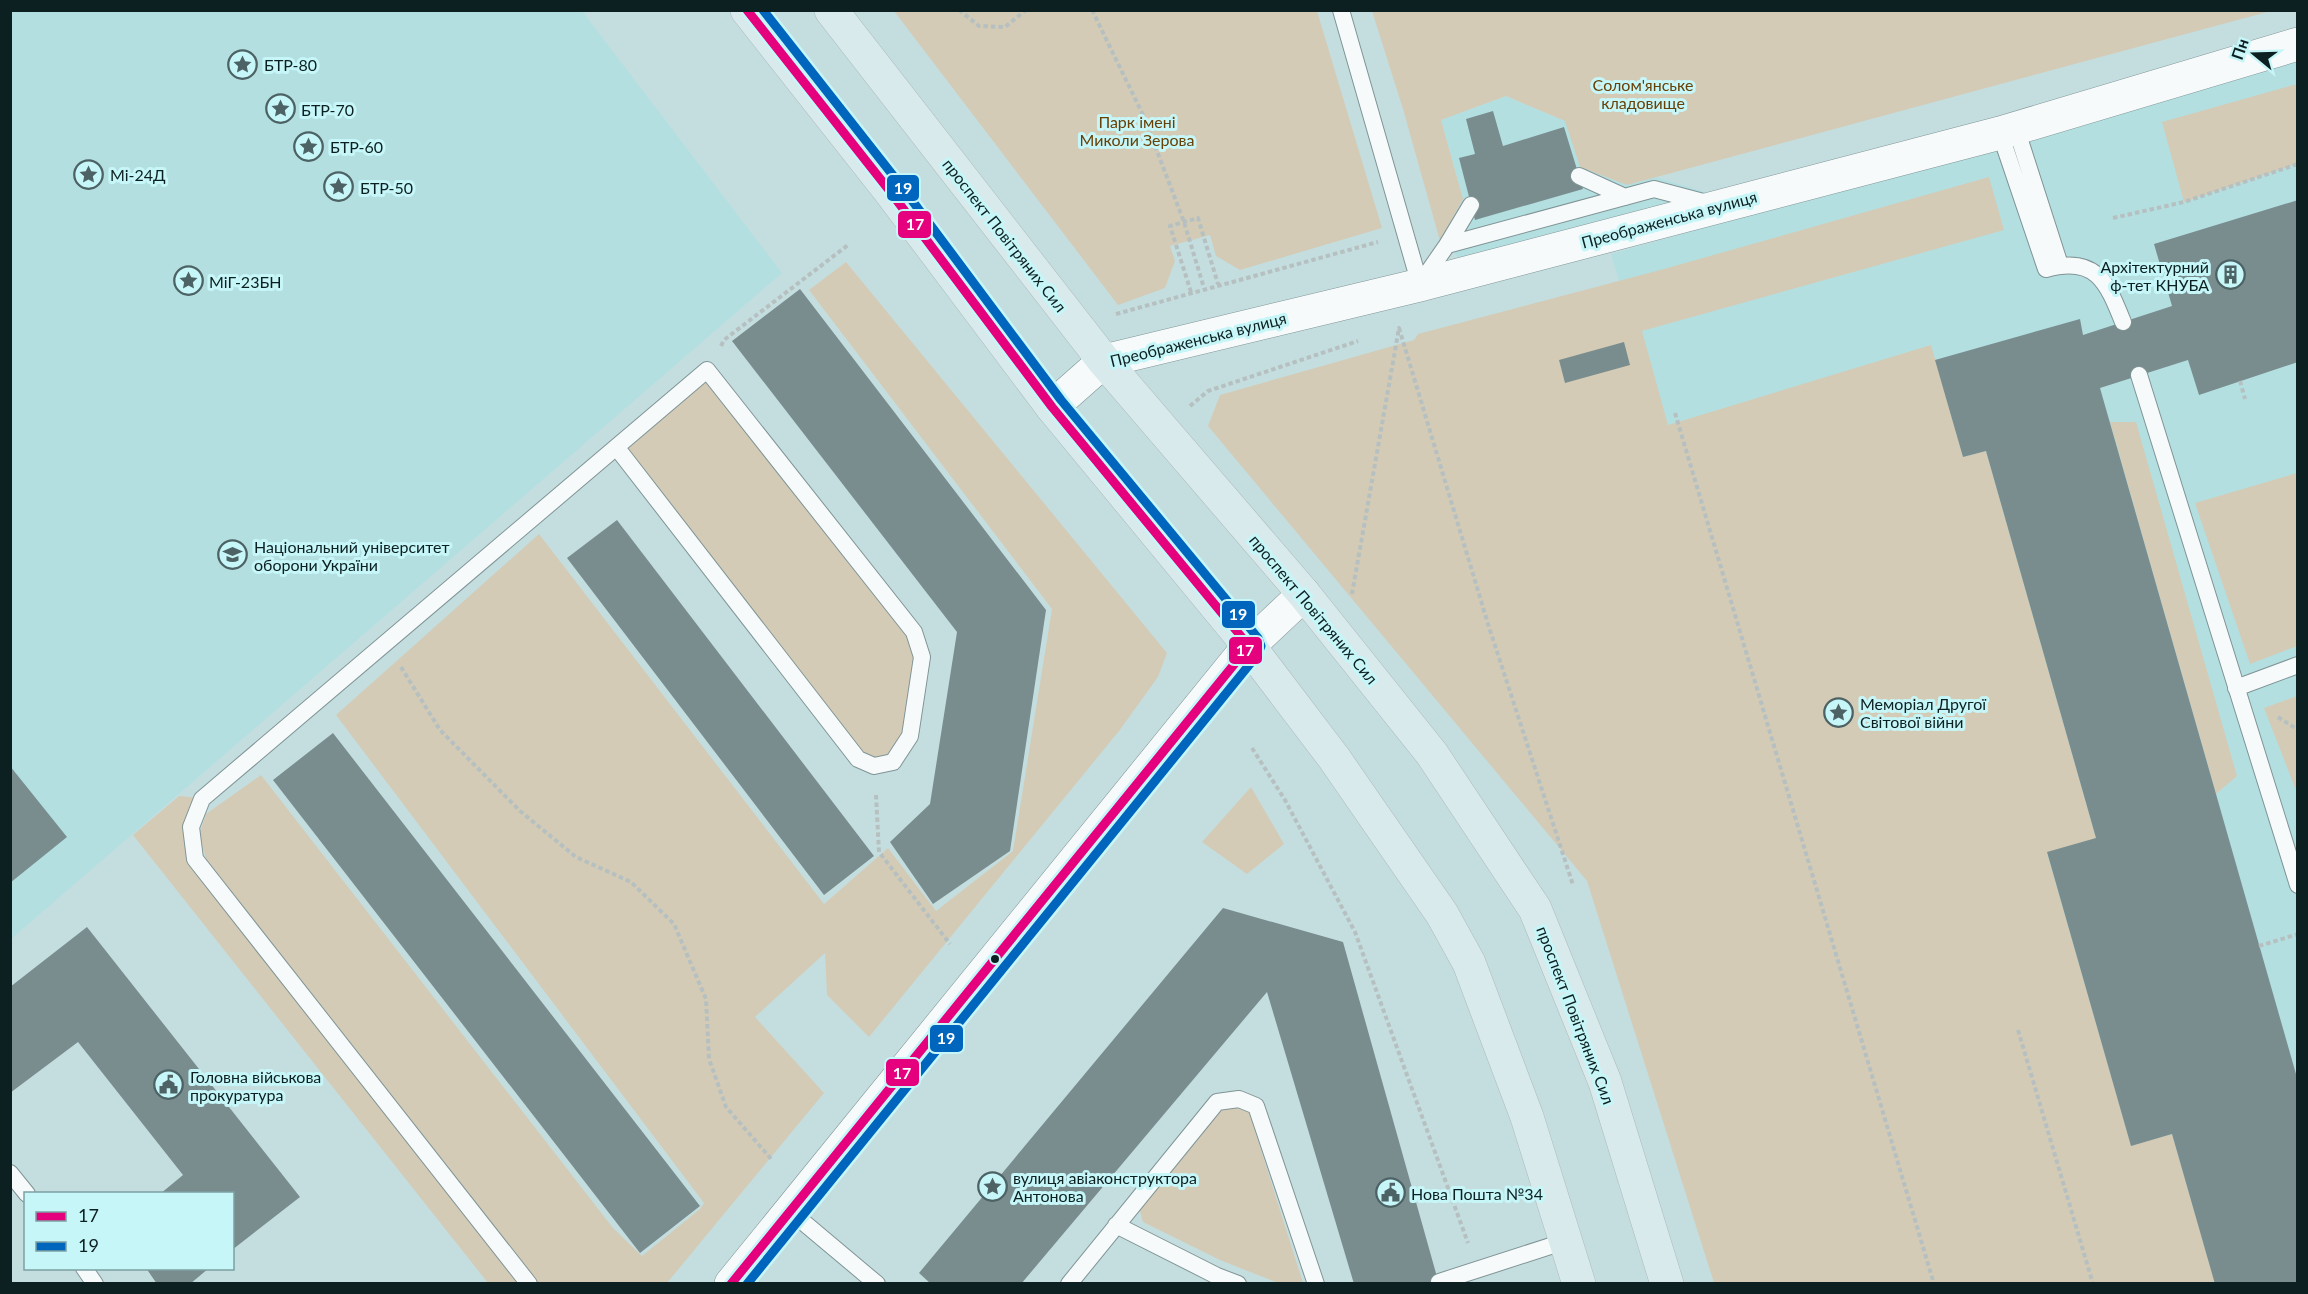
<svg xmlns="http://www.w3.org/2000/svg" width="2308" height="1294" viewBox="0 0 2308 1294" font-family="Lato,sans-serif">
<rect width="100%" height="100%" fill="#c4dee0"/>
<path fill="#b4dfe1" d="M11 11H582L782 273 11 939Z
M2297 61V1283H1914L1611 254Z
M1506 96 1565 121 1626 185 1655 177 1712 194 1465 263 1440 241 1463 199 1441 120Z"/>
<path fill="#d3cbb6" d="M894 11H1317L1382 228 1240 270 1216 256 1210 235 1170 246 1175 261 1165 288 1118 305Z
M1372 11V10L2271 11 1627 185 1580 167 1565 121 1506 96 1441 120 1463 199 1440 241 1403 109Z
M2297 84V164L2184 202 2162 122Z
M1989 177 2004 230 1642 331 1668 425 1931 345 1963 457 1986 451 2096 838 2047 853 2131 1145 2172 1134 2215 1283H1714L1587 881 1208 426 1220 395 1414 340 1418 334 1664 269Z
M846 262 1167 653 1158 677 1119 731 869 1037 827 995 825 953 755 1017 824 1093 667 1283H532L207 862 199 835 206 814 261 775 613 1228 642 1256 700 1209 704 1203 336 715 539 534 824 904 888 848 936 911 1013 851 1052 609 809 290Z
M706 378 908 633 917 655 905 732 891 757 875 761 860 754 624 448Z
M2110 422H2136L2237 776 2216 794Z
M2297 473V646L2250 664 2195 503Z
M2297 696H2298L2297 793 2264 708Z
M1251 787 1284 844 1247 874 1202 842Z
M179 796 199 798 192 859 525 1283H488L133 835Z
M1236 1108 1249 1112 1303 1283H1278L1220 1260 1143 1222 1139 1208 1220 1109Z"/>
<path fill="#798d8f" d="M1493 111 1503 146 1564 127 1583 189 1475 220 1459 158 1475 154 1466 119Z
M2298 200V362L2199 395 2188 360 2100 388 2298 1081V1284H2215L2172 1134 2131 1146 2047 852 2096 838 1986 451 1963 457 1935 360 2080 319 2083 335 2172 306 2154 244Z
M800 289 1046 610 1010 851 933 904 890 842 930 804 957 632 732 341Z
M1624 342 1630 365 1565 383 1559 360Z
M617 520 874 856 824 895 567 558Z
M333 733 700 1206 640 1253 273 780Z
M10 766 67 837 10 883Z
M1223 908 1343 942 1439 1284H1354L1267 992 1021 1284H931L919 1273Z
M87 927 300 1197 232 1250V1194H160L183 1175 78 1042 10 1093V987Z
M146 1268H209L190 1284H157Z"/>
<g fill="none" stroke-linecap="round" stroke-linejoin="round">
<defs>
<path id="lane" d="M1341 10 1420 285
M2016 128 2060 265
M2000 133 2046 269C2096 255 2107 282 2123 322
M1579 176 1625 197
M1447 245 1471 205
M1422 281 1447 245 1654 189 1707 203
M2139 375 2298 885
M2236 688 2298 665
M10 1173 27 1194
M790 1211 877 1284
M1116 1225 1217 1276 1238 1284
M84 1268 95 1284
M1439 1282 1566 1241
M529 1284 195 859 191 827 202 799 707 370 914 632 922 657 910 736 893 762 874 766 858 759 617 448
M1069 1284 1217 1102 1239 1099 1256 1106 1316 1284"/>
<path id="street" d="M1052 407 1104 361 1420 285 2000 133 2298 44
M731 1284 1249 646 1304 594"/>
<path id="primary" d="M747 10 889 190 1052 407 1249 646 1334 758 1442 914 1469 963 1527 1117 1579 1284
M831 10 1104 361 1304 594 1432 754 1535 909 1605 1082 1667 1284"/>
</defs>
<use href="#lane" stroke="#809496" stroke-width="18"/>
<use href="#street" stroke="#809496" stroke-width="34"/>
<use href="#primary" stroke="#acbabb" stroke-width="34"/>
<path stroke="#b6c0c0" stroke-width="4" stroke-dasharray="4.5 3" stroke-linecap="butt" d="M959 10 979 26 1005 27 1026 10
M1092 10 1144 117 1184 222 1204 288
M2113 218 2184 202 2298 164
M1191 292 1170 226 1198 218 1218 284
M1116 314 1378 242
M721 346 724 340 848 245
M2240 381 2245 399
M1190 406 1208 391 1358 341
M1675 413 1934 1284
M1352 594 1399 328 1488 624 1573 885
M401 667 440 730 520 811 576 857 631 882 674 924 706 999 709 1059 726 1107 773 1161
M2278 717 2298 730
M1252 748 1285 800 1355 932 1468 1243
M876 795 879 852 950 944
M2259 946 2298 934
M2018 1030 2093 1284"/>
<use href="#lane" stroke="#f6fafa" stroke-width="16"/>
<use href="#street" stroke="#f6fafa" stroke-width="33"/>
<use href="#primary" stroke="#d8eaeb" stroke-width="33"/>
<defs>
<path id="bus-1" d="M731 1284 1249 646 1052 407 889 190 747 10"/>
<path id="bus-2" d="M747 1284 1258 654 1261 646 1258 638 1061 400 899 183 763 10"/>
</defs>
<use href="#bus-1" stroke="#c6f6f8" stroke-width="14"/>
<use href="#bus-2" stroke="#c6f6f8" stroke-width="14"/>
<use href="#bus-1" stroke="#e5007d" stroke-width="9"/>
<use href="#bus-2" stroke="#0065bd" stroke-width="9"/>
</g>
<defs>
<symbol id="sight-ring" viewBox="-11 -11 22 22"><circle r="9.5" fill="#c6f6f8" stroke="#4d6264" stroke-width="1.5"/><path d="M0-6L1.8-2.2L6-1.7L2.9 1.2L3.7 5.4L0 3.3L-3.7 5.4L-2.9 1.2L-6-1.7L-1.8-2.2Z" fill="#4d6264"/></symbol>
<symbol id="building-ring" viewBox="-11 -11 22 22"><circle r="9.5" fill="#c6f6f8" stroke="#4d6264" stroke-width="1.5"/><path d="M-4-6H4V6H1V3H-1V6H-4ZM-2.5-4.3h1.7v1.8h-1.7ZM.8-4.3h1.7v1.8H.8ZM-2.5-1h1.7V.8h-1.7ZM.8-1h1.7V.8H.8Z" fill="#4d6264"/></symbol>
<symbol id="university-ring" viewBox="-11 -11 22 22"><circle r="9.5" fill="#c6f6f8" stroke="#4d6264" stroke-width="1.5"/><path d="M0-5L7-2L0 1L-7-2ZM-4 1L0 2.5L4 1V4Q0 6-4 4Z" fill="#4d6264"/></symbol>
<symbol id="civic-ring" viewBox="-11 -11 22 22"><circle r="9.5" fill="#c6f6f8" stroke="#4d6264" stroke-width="1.5"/><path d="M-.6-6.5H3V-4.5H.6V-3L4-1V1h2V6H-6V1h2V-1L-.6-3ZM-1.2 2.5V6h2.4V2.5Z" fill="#4d6264"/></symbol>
</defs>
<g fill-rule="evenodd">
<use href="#sight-ring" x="226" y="48" width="33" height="33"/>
<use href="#sight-ring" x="264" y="92" width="33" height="33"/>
<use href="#sight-ring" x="292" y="130" width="33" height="33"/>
<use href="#sight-ring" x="72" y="158" width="33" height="33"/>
<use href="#sight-ring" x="322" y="170" width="33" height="33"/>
<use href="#building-ring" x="2214" y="258" width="33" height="33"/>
<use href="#sight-ring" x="172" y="264" width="33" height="33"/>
<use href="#university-ring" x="216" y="538" width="33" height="33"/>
<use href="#sight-ring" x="1822" y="696" width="33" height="33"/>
<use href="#civic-ring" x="152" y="1068" width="33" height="33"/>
<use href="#sight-ring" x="976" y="1170" width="33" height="33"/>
<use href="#civic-ring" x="1374" y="1176" width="33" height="33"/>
</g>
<circle fill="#0d2021" stroke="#c6f6f8" stroke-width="2" cx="995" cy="959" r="5"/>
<g text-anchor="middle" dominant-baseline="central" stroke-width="6" stroke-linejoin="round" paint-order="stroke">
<g font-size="16" fill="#0d2021" stroke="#c6f6f8" text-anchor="start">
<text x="264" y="64">БТР-80</text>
<text x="301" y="109">БТР-70</text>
<text x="330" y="146">БТР-60</text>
<text x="110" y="174">Мі-24Д</text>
<text x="360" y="187">БТР-50</text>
<text x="2209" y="266" text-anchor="end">Архітектурний<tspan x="2209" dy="18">ф-тет КНУБА</tspan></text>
<text x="209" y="281">МіГ-23БН</text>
<text x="254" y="546">Національний університет<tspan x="254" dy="18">оборони України</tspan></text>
<text x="1860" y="703">Меморіал Другої<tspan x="1860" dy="18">Світової війни</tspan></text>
<text x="190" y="1076">Головна військова<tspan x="190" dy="18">прокуратура</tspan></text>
<text x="1013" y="1177">вулиця авіаконструктора<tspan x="1013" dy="18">Антонова</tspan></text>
<text x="1411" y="1193">Нова Пошта №34</text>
</g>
<g font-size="16" fill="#684107" stroke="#c6f6f8">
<text x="1643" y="84">Солом'янське<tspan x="1643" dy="18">кладовище</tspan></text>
<text x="1137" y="121">Парк імені<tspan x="1137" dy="18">Миколи Зерова</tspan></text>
</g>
<g font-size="16" fill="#0d2021" stroke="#c6f6f8">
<text transform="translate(1669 219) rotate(-15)">Преображенська вулиця</text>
<text transform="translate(1005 235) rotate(52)">проспект Повітряних Сил</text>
<text transform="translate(1198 339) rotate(-14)">Преображенська вулиця</text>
<text transform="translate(1314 609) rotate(50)">проспект Повітряних Сил</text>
<text transform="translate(1576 1015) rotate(69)">проспект Повітряних Сил</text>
</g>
</g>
<g stroke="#c6f6f8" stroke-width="2">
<rect x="886" y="174" width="34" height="28" rx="6" fill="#0065bd"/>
<rect x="897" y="210" width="35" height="29" rx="6" fill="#e5007d"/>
<rect x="1221" y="600" width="35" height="29" rx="6" fill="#0065bd"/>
<rect x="1228" y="636" width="35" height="29" rx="6" fill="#e5007d"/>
<rect x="929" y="1024" width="35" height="29" rx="6" fill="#0065bd"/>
<rect x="885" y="1058" width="35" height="29" rx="6" fill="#e5007d"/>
</g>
<g font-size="16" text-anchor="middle" font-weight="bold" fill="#fff">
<text x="903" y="194">19</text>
<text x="915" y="230">17</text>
<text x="1238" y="620">19</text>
<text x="1245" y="656">17</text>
<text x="946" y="1044">19</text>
<text x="902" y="1079">17</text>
</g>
<rect width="2308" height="1294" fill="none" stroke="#0d2021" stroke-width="24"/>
<rect x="24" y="1192" width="210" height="78" fill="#c6f6f8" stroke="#7ca0a2" stroke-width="1.5"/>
<rect x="36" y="1212" width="30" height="9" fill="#e5007d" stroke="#7ca0a2" stroke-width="1.5"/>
<text x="78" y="1222" font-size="18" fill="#0d2021">17</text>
<rect x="36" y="1242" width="30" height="9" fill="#0065bd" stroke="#7ca0a2" stroke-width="1.5"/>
<text x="78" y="1252" font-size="18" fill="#0d2021">19</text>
<g transform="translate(2254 54) rotate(289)" stroke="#c6f6f8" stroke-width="4.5" paint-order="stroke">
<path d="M0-4.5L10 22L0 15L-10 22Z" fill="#0d2021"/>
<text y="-9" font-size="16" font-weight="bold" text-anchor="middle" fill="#0d2021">Пн</text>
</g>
</svg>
